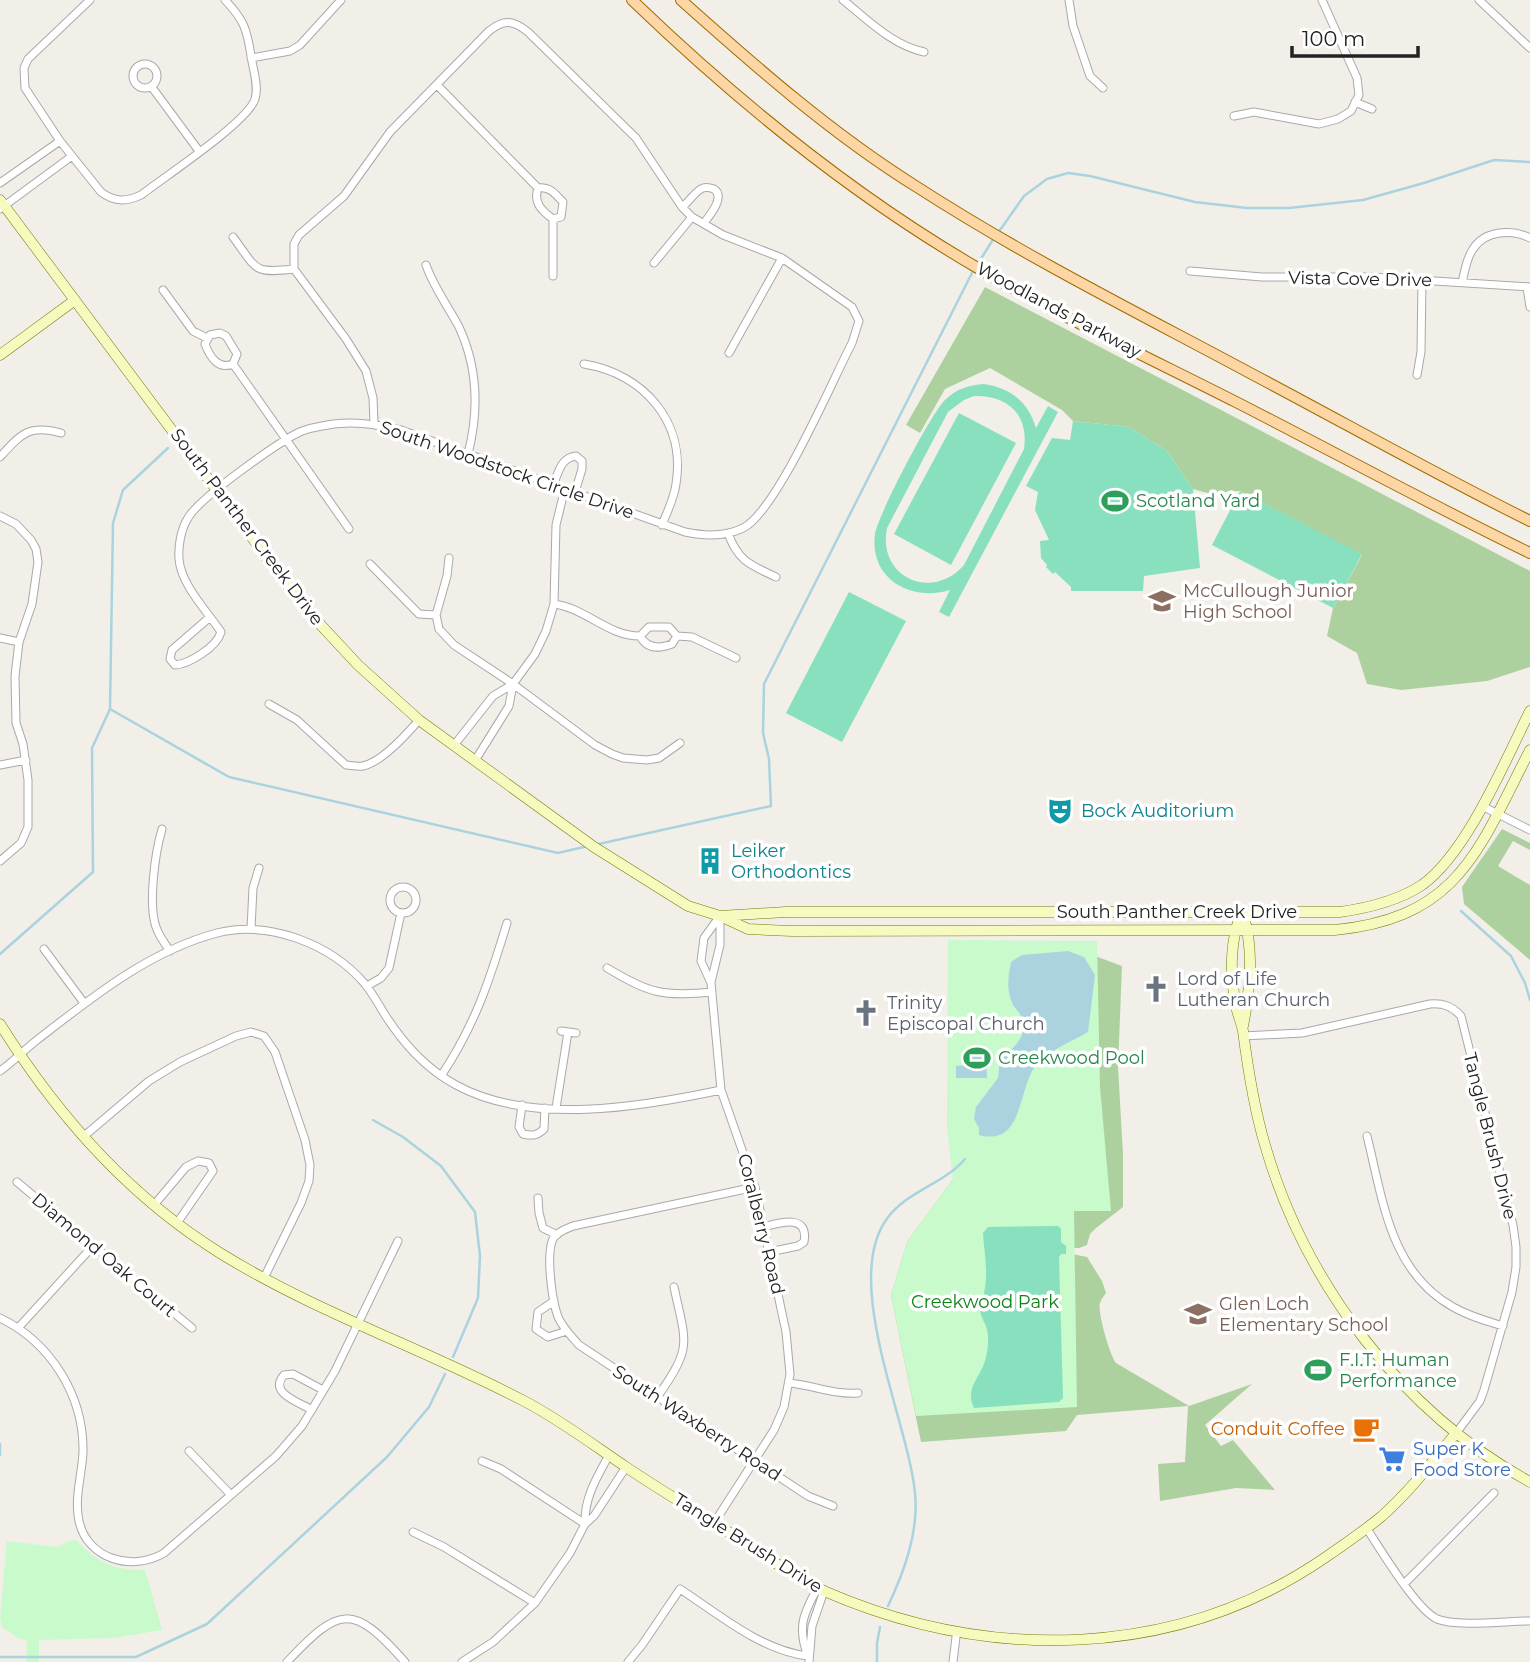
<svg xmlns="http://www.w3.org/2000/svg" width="1530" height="1662" viewBox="0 0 1530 1662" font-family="Montserrat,sans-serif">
<rect width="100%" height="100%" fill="#f2efe9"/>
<path fill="#add19e" d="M985 287 1530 571V667L1487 681 1401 690 1367 684 1357 653 1327 636 1333 608 1362 555 1240 491 1207 493 1193 489 1167 451 1129 427 1073 421 1062 410 990 368 945 389 920 433 906 425Z
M1502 829 1530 843V850L1513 841 1498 866 1530 885V960L1464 904 1462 887Z
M1087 953 1122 966 1118 1067 1123 1154V1207L1096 1228 1090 1234 1087 1245 1079 1248H1072V1254L1087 1257 1102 1281 1106 1293C1104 1296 1101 1299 1100 1303 1097 1311 1110 1356 1116 1363L1189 1406 1252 1384 1205 1425 1221 1446 1233 1440 1275 1490 1236 1488 1160 1501 1158 1464 1185 1462 1188 1406 1077 1415 1066 1431 921 1442 891 1295 907 1242 953 1179Z"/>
<path fill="#c8facc" d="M948 940 1097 941 1100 1087 1111 1211H1074L1077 1407 916 1416 891 1295 907 1242 953 1179 947 1129Z
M75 1539C98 1563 112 1570 145 1570L162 1630 114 1638 39 1640V1662H26L27 1640 20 1639 2 1627 0 1618 7 1541 57 1547Z"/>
<path fill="#88e0be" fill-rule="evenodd" d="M984 384C1011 388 1028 402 1036 428L1048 406 1058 412 949 617 939 612 950 590C911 602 869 579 875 534 877 517 932 412 945 400 956 389 969 385 984 384ZM974 396C1007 395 1029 414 1024 449L964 565C932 602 877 577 887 528L948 412 964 400Z
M959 413 1016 443 951 565 894 534Z
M1073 421 1129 427 1167 451 1193 489 1200 568 1144 576 1143 591H1071V587L1055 572 1053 574 1046 567 1047 565 1041 558 1040 541 1049 540 1035 510 1038 492 1026 486 1052 438 1070 440Z
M1240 491 1362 554 1333 608 1212 545Z
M849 592 906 621 842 742 786 713Z
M1058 1226 1061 1229V1242L1066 1246V1254H1061L1059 1257 1063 1398 1059 1402 974 1408C964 1387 982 1377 986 1357 988 1349 989 1338 987 1330 986 1323 980 1317 980 1309 981 1302 984 1295 985 1288 988 1270 984 1250 983 1233L988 1227Z"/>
<path fill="#aad3df" d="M1068 951 1084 957 1095 975 1088 1032C1074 1040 1047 1052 1037 1064 1017 1087 1025 1147 979 1135V1128L974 1119 976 1107 998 1078 1000 1059C1014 1049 1031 1033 1020 1014 1019 1012 1014 1007 1013 1005 1006 991 1008 977 1011 962L1022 955Z
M968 1050H986L987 1078H956V1066L969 1065Z"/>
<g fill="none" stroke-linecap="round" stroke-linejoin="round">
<path stroke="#aad3df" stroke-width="2.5" d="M998 233 1024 196 1047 179 1068 173 1090 176 1195 202 1247 208H1289L1363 200 1424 183 1494 160 1530 162
M977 265 994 238
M168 448 123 490 113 523 110 709 229 777 558 853 588 846
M594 845 771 806 769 759 763 733 764 684 973 271
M1461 911 1511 956 1525 983 1530 1000
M0 954 93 872 92 748 110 709
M373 1120 403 1137 441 1166 475 1212 480 1256 478 1298 453 1357
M0 1444V1455
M888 1606C904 1572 919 1532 915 1493 908 1421 842 1283 886 1220 906 1191 944 1184 965 1159
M0 1657H136L207 1624 387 1457 429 1407 445 1374
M877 1662V1643L880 1627"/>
<defs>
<path id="street" d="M90 0 28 59 24 68 25 88 60 141 101 192C114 202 126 202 141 195 164 177 248 122 255 99 259 87 253 69 251 56 247 29 244 20 225 0
M843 0C868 20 892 45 924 52
M1069 0 1073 26 1090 76 1103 88
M1479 0 1530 48
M251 58 290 51 300 45 341 0
M133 76a12 12 0 1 1 24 0a12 12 0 1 1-24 0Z
M437 85 538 188C550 186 555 194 563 202L561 217 553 219C542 211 533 203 538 188
M151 86 199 151
M1355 102 1372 109
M1234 116 1254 112 1319 124 1338 119 1351 111 1359 95 1357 78 1322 0
M0 183 60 141
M682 207C689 202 696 190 703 188 706 187 711 188 714 189 726 197 709 216 704 223
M0 209 72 156
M233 237C257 269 252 274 294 269
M654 263 692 217
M426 265C434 288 448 306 459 327 478 368 479 411 468 454
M1190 271 1262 277H1371L1530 287
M553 276V219
M1462 282C1465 271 1466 259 1473 249 1485 230 1512 229 1530 238
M1527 287 1530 307
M163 290 193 331 207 338
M220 333 226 336 237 354 233 364C218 370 210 357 205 344L210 335Z
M729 353 782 258
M233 364 349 529
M584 364C644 374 686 422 676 484 674 499 667 512 662 525
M1417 375 1421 352 1422 279
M0 457C21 434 29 424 61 433
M554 483C559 471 561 458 576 456L582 461V469L575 492
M0 516 16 524 31 540 36 549 38 562 32 604 19 642 15 676 16 723 23 744 28 780V827L21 843 0 861
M728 533C738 561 750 565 776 577
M449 558 447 576 436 615 439 629 454 645 513 684 595 745 612 754 623 758 647 760 659 758 680 743
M370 564 419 614 436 615
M554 604C586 608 607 636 640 636
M210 617 172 650 170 659 175 665C189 664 217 647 221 632 207 611 181 585 179 559 178 546 181 529 188 518 198 499 281 440 302 431 308 429 316 427 322 426 349 420 375 424 401 430L685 532C704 536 725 537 743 528 777 511 832 381 852 343L859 321 852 307 782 258 723 235 692 217 682 207 636 138 528 32C513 20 504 19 489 31L390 132 344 196 299 235 294 244V269L346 339 366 371 373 398 374 423
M677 636 672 644C659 649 647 649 640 636L649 627H669L677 636 692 637 736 658
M0 638 19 642
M269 704 297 720 346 765C351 765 358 767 363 766 382 762 407 734 419 720
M455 744 493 696 513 684 535 654 546 631 554 604 556 525 565 488
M476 759 509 706 513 684
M0 765 26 760
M1482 806 1530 830
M162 829C155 853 148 904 156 927 159 936 165 944 170 951
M390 900a13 13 0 1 1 26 0a13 13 0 1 1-26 0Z
M251 929 253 888 259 868
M44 949 84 1003
M607 968C649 993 662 997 712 992
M711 982 720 945V916
M367 986 381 978 389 968 401 913
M561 1031 576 1033
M1243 1036 1302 1033 1430 1004C1443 1003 1452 1006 1461 1016L1513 1225 1516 1247V1267L1512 1292 1484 1390 1480 1401 1457 1432
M0 1071C13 1062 24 1050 37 1040 91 998 149 951 217 933 269 920 331 944 365 984 373 994 379 1005 385 1015 404 1044 425 1068 456 1085 531 1126 641 1107 721 1090
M441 1076C475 1025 489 982 507 923
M522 1105 519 1127 523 1134C532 1136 537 1136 544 1129L545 1108
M556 1108 568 1032
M1367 1136C1383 1200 1390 1272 1453 1307 1469 1316 1486 1321 1503 1326
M83 1137 149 1081 180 1062 236 1036 251 1032 264 1036 275 1052 305 1140 310 1165 309 1181 301 1203 264 1278
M17 1182 192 1328
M755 1187 573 1226C566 1229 559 1231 554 1237 545 1251 552 1303 559 1319 564 1329 572 1337 579 1345L808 1496 833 1506
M538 1198 539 1213 543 1228 557 1235
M154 1205 186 1167 198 1161 209 1163 213 1171 177 1223
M763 1227C779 1223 809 1213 804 1242L798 1246 769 1252
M554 1301 538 1312 536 1329 548 1337 567 1331
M0 1318C50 1342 84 1395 83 1452 82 1475 74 1498 79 1521 87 1559 132 1572 164 1553L276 1456 302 1426 335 1371 398 1241
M19 1327 92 1247
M789 1383C813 1385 834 1395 858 1393
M658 1396C693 1346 686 1344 674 1287
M312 1410C299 1402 268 1393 284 1375L293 1374 323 1390
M189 1451 231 1495
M482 1461 501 1469 585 1524
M714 1523 774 1430 784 1407 790 1374 786 1332 755 1187 721 1090 711 983 701 961 704 938 720 916
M585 1524C584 1498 597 1477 609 1455
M1367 1529C1381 1550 1416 1609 1437 1619 1456 1627 1507 1621 1530 1621
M413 1532 444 1547 535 1603
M1405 1583 1494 1493
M808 1656C797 1628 803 1614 818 1587
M287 1662C339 1607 352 1602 405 1662
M462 1662 493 1642 535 1603 570 1553 585 1524 594 1516 626 1467
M628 1662 642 1645 680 1589C720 1615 760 1650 808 1656
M809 1662 812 1626 824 1591
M953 1662 956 1637"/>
<path id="secondary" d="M0 200 289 587 318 622 358 665 419 720 594 847 688 906 720 916 748 929 792 931 1335 930C1460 918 1479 848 1530 750
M0 355 75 300
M1242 912C1230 938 1230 972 1235 1001 1236 1011 1241 1021 1243 1031 1248 1070 1254 1108 1265 1145 1305 1284 1403 1413 1530 1482
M1242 912C1255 947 1250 990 1243 1026
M720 916 786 912H1340C1368 908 1398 901 1422 885 1467 853 1505 761 1530 711
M0 1024C57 1115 128 1196 220 1253 315 1312 425 1349 524 1401 559 1419 592 1444 626 1467 657 1488 689 1507 721 1527 754 1549 788 1573 824 1591 987 1662 1175 1661 1326 1557 1345 1544 1364 1531 1382 1516 1410 1491 1433 1461 1457 1432"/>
<path id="primary" d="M632 0C737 101 849 193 976 267 1060 316 1149 358 1236 402 1334 452 1431 505 1530 553
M681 0C756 67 832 134 917 187 1024 256 1138 313 1250 373 1343 422 1435 474 1530 521"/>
</defs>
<use href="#street" stroke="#a9a9a9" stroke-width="9"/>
<use href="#secondary" stroke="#707d05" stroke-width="11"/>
<use href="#primary" stroke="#a06b00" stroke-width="12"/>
<use href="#street" stroke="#fff" stroke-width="7"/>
<use href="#secondary" stroke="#f7fabf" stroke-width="10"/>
<use href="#primary" stroke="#fcd6a4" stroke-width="10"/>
</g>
<defs>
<symbol id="stadium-bare" viewBox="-9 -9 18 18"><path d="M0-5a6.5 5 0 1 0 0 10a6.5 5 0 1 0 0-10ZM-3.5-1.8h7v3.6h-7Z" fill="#2e9e5b" stroke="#fff" stroke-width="2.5" paint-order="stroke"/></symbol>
<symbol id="school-bare" viewBox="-9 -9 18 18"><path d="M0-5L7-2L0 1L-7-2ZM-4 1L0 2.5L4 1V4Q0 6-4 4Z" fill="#8d6e63" stroke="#fff" stroke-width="2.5" paint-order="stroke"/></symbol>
<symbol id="theatre-bare" viewBox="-9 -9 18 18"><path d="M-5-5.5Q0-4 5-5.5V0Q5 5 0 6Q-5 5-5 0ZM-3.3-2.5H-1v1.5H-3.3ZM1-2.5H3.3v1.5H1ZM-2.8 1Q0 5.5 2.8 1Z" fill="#0f9aa8" stroke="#fff" stroke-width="2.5" paint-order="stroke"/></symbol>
<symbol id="building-bare" viewBox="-9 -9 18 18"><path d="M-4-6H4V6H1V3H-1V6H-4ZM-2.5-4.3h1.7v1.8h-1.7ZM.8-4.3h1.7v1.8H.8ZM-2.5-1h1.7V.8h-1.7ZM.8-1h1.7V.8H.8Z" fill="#0f9aa8" stroke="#fff" stroke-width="2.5" paint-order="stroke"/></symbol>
<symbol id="church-bare" viewBox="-9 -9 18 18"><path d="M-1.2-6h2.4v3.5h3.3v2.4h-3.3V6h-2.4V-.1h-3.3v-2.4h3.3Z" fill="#6b7280" stroke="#fff" stroke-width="2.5" paint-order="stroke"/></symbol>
<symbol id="cafe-bare" viewBox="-9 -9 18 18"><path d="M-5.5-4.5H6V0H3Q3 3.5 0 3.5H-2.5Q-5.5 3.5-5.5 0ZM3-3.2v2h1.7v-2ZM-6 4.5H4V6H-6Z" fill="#e8710a" stroke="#fff" stroke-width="2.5" paint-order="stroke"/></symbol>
<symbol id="supermarket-bare" viewBox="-9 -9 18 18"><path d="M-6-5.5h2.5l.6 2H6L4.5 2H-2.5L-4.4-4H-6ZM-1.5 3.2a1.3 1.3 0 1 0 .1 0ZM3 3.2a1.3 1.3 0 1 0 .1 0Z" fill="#3f7fe0" stroke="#fff" stroke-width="2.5" paint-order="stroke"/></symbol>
</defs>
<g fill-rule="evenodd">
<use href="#stadium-bare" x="1096" y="482" width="38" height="38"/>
<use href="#school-bare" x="1143" y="582" width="38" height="38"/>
<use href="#theatre-bare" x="1041" y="792" width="38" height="38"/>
<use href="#building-bare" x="691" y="842" width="38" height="38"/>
<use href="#church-bare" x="1137" y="970" width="38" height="38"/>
<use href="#church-bare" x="847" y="994" width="38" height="38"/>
<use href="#stadium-bare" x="958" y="1039" width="38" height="38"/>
<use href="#school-bare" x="1179" y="1295" width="38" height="38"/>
<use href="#stadium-bare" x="1299" y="1351" width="38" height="38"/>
<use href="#cafe-bare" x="1347" y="1410" width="38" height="38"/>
<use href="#supermarket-bare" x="1373" y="1440" width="38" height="38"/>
</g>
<g text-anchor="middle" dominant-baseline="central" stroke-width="7" stroke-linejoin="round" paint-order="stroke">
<g font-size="18" fill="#222" stroke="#fff">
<text transform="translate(1360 279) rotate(1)">Vista Cove Drive</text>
<text transform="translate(1059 310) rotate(28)">Woodlands Parkway</text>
<text transform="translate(507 470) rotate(19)">South Woodstock Circle Drive</text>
<text transform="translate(247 527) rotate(53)">South Panther Creek Drive</text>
<text x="1177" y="912">South Panther Creek Drive</text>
<text transform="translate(1490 1136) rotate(76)">Tangle Brush Drive</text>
<text transform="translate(761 1224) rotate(76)">Coralberry Road</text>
<text transform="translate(104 1255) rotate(40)">Diamond Oak Court</text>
<text transform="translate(697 1423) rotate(33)">South Waxberry Road</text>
<text transform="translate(748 1543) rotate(32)">Tangle Brush Drive</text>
</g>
<g font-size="18" fill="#27864d" stroke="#fff" text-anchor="start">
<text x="1136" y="501">Scotland Yard</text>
<text x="998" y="1058">Creekwood Pool</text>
<text x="1339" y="1360">F.I.T. Human<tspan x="1339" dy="21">Performance</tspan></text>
</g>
<g font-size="18" fill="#785e54" stroke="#fff" text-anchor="start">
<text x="1183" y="591">McCullough Junior<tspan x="1183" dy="21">High School</tspan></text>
<text x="1219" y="1304">Glen Loch<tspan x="1219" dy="21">Elementary School</tspan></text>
</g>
<g font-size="18" fill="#0d838f" stroke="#fff" text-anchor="start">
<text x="1081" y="811">Bock Auditorium</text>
<text x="731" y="851">Leiker<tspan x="731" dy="21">Orthodontics</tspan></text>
</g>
<g font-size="18" fill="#5b616d" stroke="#fff" text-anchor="start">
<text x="1177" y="979">Lord of Life<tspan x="1177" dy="21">Lutheran Church</tspan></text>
<text x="887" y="1003">Trinity<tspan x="887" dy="21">Episcopal Church</tspan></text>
</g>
<g font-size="18" fill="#0c8416" stroke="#fff">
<text x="985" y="1302">Creekwood Park</text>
</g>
<g font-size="18" fill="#c56008" stroke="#fff" text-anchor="end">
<text x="1345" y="1429">Conduit Coffee</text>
</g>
<g font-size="18" fill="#366cbe" stroke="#fff" text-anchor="start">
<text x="1413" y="1449">Super K<tspan x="1413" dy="21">Food Store</tspan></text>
</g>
</g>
<path d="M1292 46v10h126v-10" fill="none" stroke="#222222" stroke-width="3.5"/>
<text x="1302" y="46" font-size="21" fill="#222222" stroke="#ffffff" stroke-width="5" paint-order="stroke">100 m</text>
</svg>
